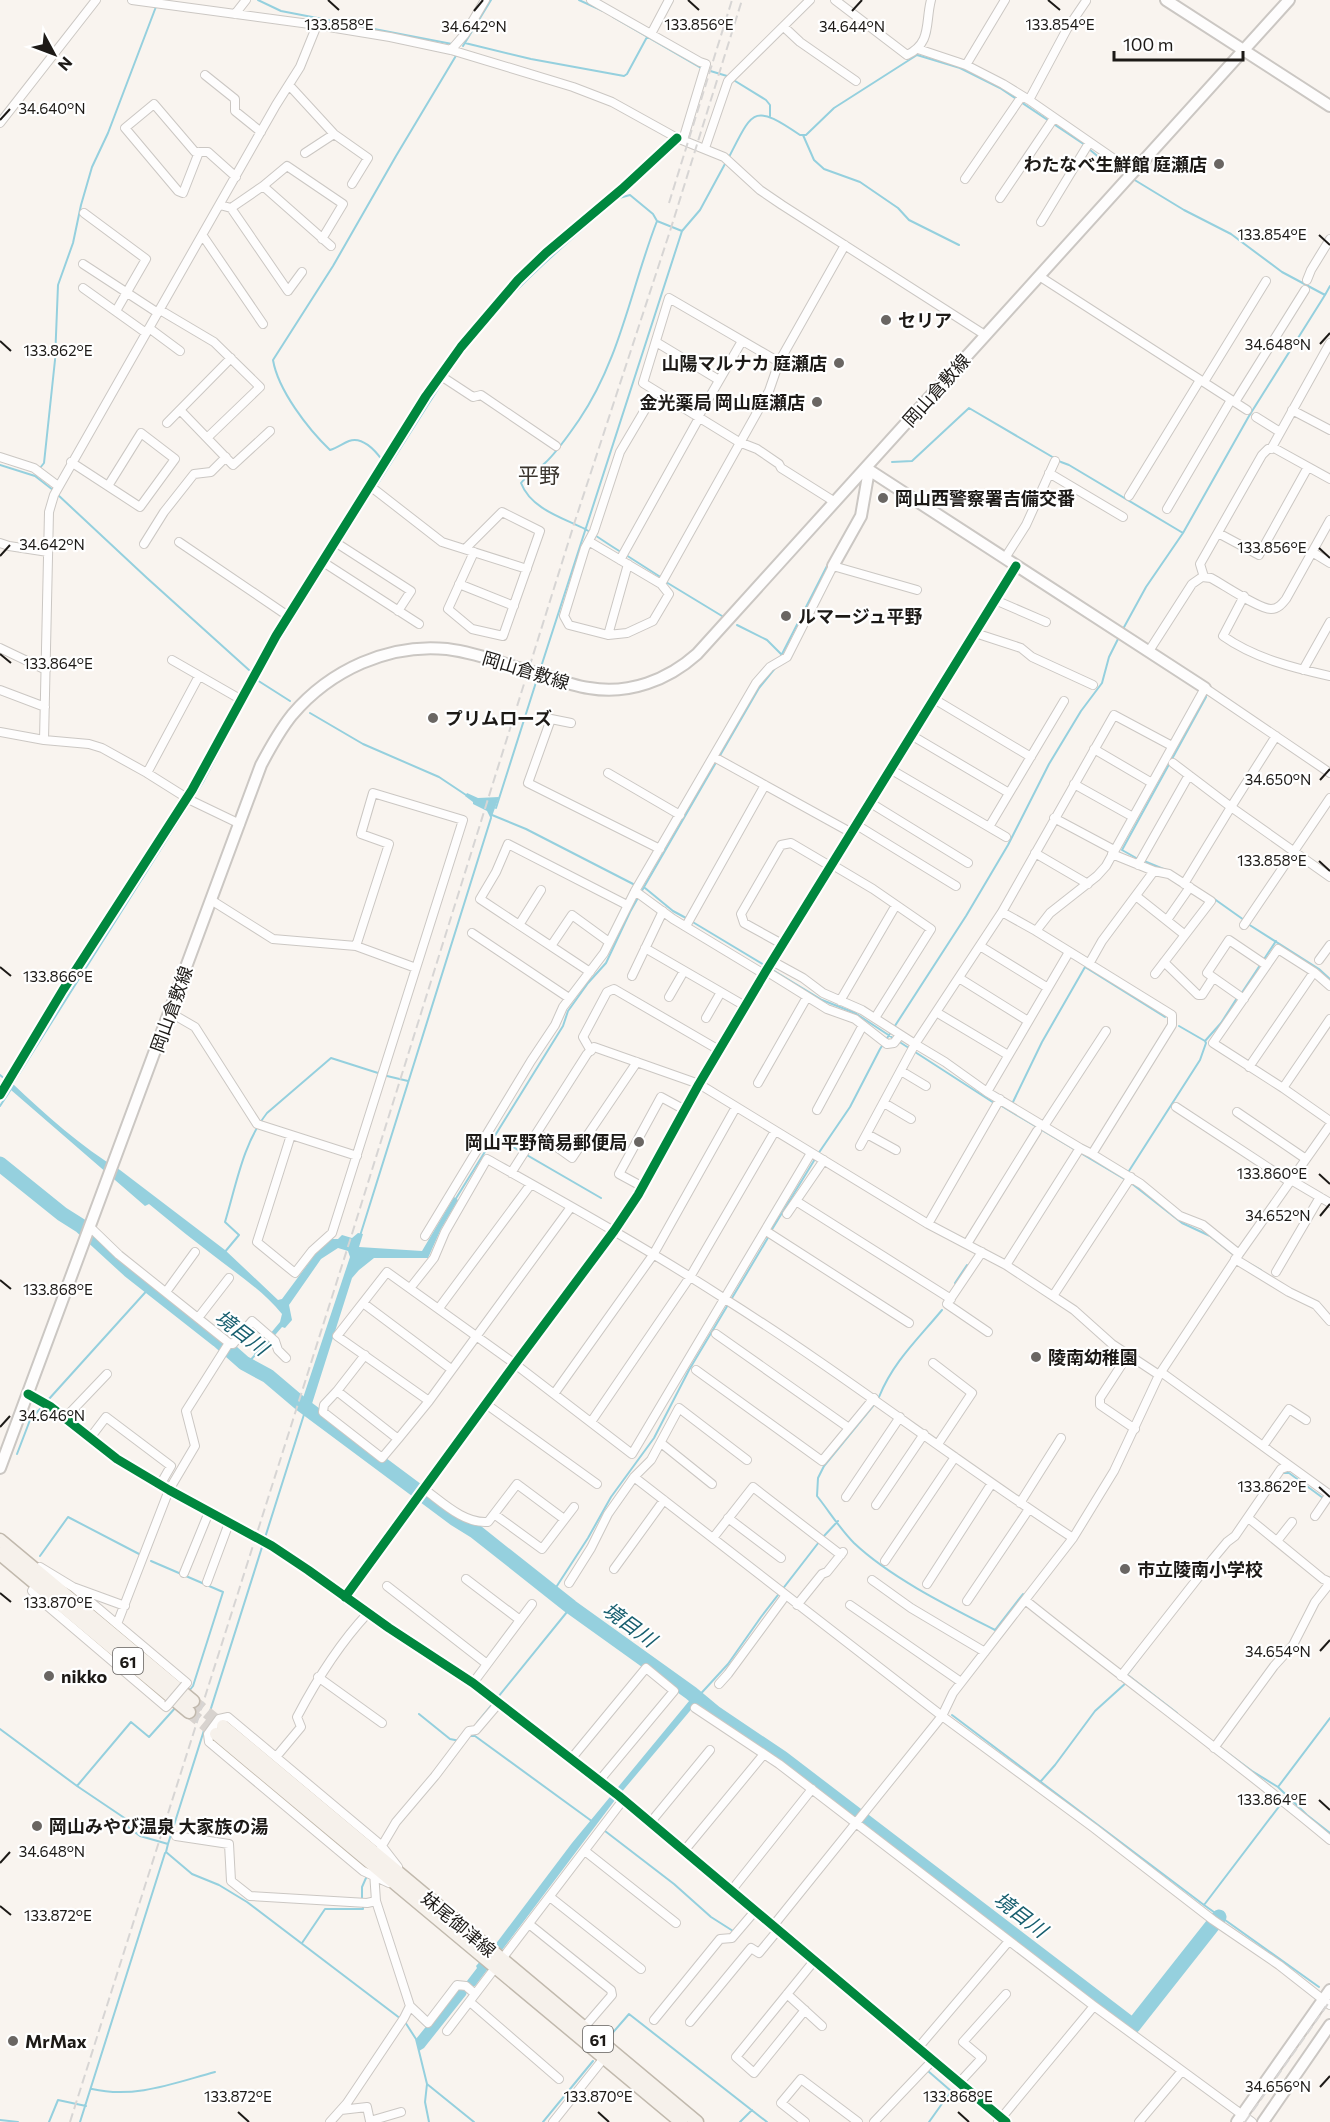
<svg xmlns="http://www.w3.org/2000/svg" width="1330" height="2122" viewBox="0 0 1330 2122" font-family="Commissioner,'Noto Sans JP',sans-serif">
<rect width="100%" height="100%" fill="#f9f4ef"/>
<path fill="#95d0de" d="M467 793 478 798 499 797 491 819 487 811 473 804V802L465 796Z
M13 1084C46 1115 81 1147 120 1170L225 1250 278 1300 282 1299 316 1253 331 1239H338L342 1235 352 1238 358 1233 363 1234 359 1247 422 1251 454 1197 458 1200 441 1229 428 1258H374L359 1270 352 1278 310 1410 301 1404 350 1257 348 1251 338 1248 321 1259 289 1305 292 1320 285 1328 282 1327 258 1355H255L254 1353 280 1322 282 1314C265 1293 243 1278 222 1262 197 1243 173 1224 149 1204L145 1206 11 1090Z
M694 1695 700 1699 615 1800 475 1986H469L466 1995 424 2048 419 2051 416 2039 458 1987 467 1984V1981L477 1968 476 1966 498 1941 572 1843Z"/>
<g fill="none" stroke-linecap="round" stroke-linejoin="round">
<path stroke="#95d0de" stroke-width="2" d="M258 0 281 11 452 44
M579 0 603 11
M613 17 701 68
M929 35 931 21
M465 43 531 59 624 76 627 74 647 37
M463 46 491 0
M917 55 960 68 1000 88 1085 145
M707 70 727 76 766 100 770 105V116
M803 135 814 160 824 169 860 182 898 208 909 220 959 245
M1089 149 1101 159 1126 175
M729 157C753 110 753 103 800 135H806L834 108 917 55 920 50
M1133 179 1184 210 1231 234 1282 272 1325 295 1330 286
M446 376C492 306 556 251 619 198L630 195 653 214 657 221 682 231 700 210 726 162
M382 460C375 450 362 436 349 441 342 444 337 448 330 450 308 429 278 390 273 360L333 266 396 156 457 54
M892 462 912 461 969 408 1061 462 1069 465 1183 533
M0 465 35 476 53 490
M40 468 44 463 55 360 58 285 73 243 81 205 92 167 108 133 157 4
M375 488 443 381
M57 494 147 578 249 670
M621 552C609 545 597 536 585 529 563 518 531 509 521 483 528 474 537 471 545 463 558 451 569 434 579 420 620 360 631 288 657 221
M626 555 662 578
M666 582 722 616
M737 625 767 640 782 655
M1123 629 1146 587 1183 533 1249 416 1325 295
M781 656 828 564
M261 670 372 492
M540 670 682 231
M257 680 290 701
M310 713 363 744 439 777 466 795
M496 808 538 676
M492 815 526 829 637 886
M1138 859 1122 850 1206 697
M1144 861 1166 870
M645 888 673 911 686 918
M1213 898 1244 920
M691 921 766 966
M1248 924 1319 969 1330 979
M771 969 822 1000 855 1013 893 1038
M1241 994 1276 941
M1179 1026 1205 1041
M898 1041 994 1103
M0 1075 6 1080
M387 1076 408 1081
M12 1085 203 782 262 670
M1012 1104 1042 1042 1085 967 1165 1017
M1000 1105 1126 1180
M0 1106 13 1086
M494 1136 601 1198
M818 1154 850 1107 880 1049 966 916 1008 845 1049 764 1081 711 1102 683 1109 657 1119 637
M1127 1174 1200 1060 1206 1043 1205 1041 1221 1023 1237 998
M1131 1183 1182 1223 1210 1236 1234 1255
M455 1200 563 1026 568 1011 588 983 606 963 630 912 644 887 759 688 776 667
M771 1231 815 1159
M360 1236 491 818
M224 1253 239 1235 225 1222C236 1186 243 1143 267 1113L331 1058 378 1073
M1245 1261 1261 1270
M955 1283 967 1265
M1320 1304 1328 1314
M247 1364 257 1353
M879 1397C893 1362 918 1339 942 1310
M873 1406 824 1466 818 1478 817 1496C829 1511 840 1529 854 1543 891 1578 950 1607 995 1630L1023 1594 1024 1595
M17 1454 30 1420 151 1286
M1283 1473H1289L1323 1498
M823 1537 838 1521
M40 1556 68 1517 141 1555
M151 1561 223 1592 193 1686 189 1691
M553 1592 588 1538 611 1497 654 1438 689 1370 769 1236
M1127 1675 1144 1652
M1129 1676 1177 1713
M695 1700 728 1664 761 1617 819 1542
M419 1714 450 1739 460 1741
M952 1715 1204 1905
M477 1723 571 1607
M0 1729 77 1786 126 1819 128 1827 140 1836 168 1844 166 1852 192 1874 219 1885 247 1902 401 2019
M470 1736H475L593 1822
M1221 1748 1252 1771 1278 1787 1307 1815 1330 1833
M448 1765 471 1733
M1041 1781 1055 1765 1095 1711 1127 1682
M77 1786 131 1722 149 1737 176 1707
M1278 1787 1330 1718
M1287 1796 1204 1905 1319 1987
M605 1831 674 1884 711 1917 733 1931
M168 1844 307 1405
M362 1900V1887L366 1878
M302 1943 325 1909H363V1906
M405 2022 416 2039 427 2084 425 2102 429 2122
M609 2037 629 2014 767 2122
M928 2071 951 2091 929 2122
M427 2084 474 2122
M92 2089C135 2099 174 2083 215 2072
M0 2120 18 2122
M49 2122 58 2100 86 2106
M80 2122 165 1853
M543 2122 593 2061
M740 2122 752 2110"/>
<path stroke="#95d0de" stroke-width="15" d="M0 1164 62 1214 81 1226 129 1270 218 1340 244 1363 268 1376 301 1404 454 1518 475 1531 571 1607 691 1693 715 1713 782 1758 1133 2026 1219 1917"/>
<path stroke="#d8d3cf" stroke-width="12" stroke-dasharray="12 6" stroke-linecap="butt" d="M193 1701 223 1726
M189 1712 216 1734"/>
<defs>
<path id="street" d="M132 0 317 25 390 37 451 50 573 87 612 102 677 138 724 157 760 190 782 205 985 335
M591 0 700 62 706 64 683 140
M835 0 907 55C932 43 925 23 931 0
M235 14 246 0
M784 27 800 42 856 81
M651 34 669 0
M918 49 966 65 1003 84 1029 100 1133 172
M451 50 465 34 485 0
M966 65 1005 0
M205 75 235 99V111L261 132
M289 85 334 134 368 158 352 184
M1029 100 1067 29 1086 1
M0 123 96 0
M705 148 728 81 810 0
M199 152 183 193 178 191 125 128 154 104 195 152H208L236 177
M305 153 334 134
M965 179 1022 96
M263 186 331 246
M1000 198 1054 118
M220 205 231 208 263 186 287 166 343 204 322 239
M231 208 288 291 302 272
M84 213 146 259 116 311
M1041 222 1089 143
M203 236 263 324
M83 264 158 313
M1039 276 1247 410
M1307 280 1311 270 1330 239
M83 288 146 333
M160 310 214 342 260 387 208 437
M149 328 180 351
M656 342 719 380
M779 362 669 298 643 383 739 442 757 449 779 464 781 468 835 502
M441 376 473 397 481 395 556 446
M1204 382 1266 281
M1235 402 1305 290
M180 410 233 465 270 431
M1292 410 1330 430
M698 417 742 341
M1256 417 1280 432
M167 423 231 358
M1271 449 1330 343
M0 457 34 468 58 486
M71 462 140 507 175 459 141 433 108 486
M1049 473 1123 517
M370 486 442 542 527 569
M1129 496 1200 380
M1167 509 1231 400
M1218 533 1259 555 1308 467
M179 542 288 616
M335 542 411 591 398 611
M590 542 661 584 669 594 653 621 627 633 608 635 569 625 564 616 585 548 594 531 620 452 656 391
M0 543 9 546 48 552
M144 544 164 512 194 474 211 472 226 457
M465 549 502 512 540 531 503 636 472 629 448 609 474 552
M1312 552 1330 563
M1005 558 1026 525 1055 461
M620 560 699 418
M323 562 419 624
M1204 577 1200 564 1262 455 1268 449 1274 448 1330 479
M459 584 514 606
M661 584 769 391 779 362 845 245
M1244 596 1223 636C1254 658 1293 668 1330 676
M995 600 1046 622
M975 633 1021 648 1032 657 1093 685
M608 635 628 564
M0 648 46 670
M1149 651 1192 584 1202 577 1211 578C1224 585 1259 609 1271 609 1278 609 1282 604 1286 599L1330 520
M172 660 240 699
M1303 670 1330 622
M0 690 45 707
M934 699 1031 757
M571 723 551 719 528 783 660 849
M0 732 44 740 89 744 102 748 147 773 190 800 240 824
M911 735 1009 793
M1276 736 1231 807 1330 877
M44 740 49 512 54 495 276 105 300 67 317 25
M1094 749 1152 783
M714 757 850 832
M1173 763 1231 807 1184 884
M890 769 1006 837
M147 773 199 676
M608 773 680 815
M1074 784 1133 817
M869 802 968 863
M1054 818 1114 850
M855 824 956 886
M989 827 1064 701
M1035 853 1088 884
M1112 854 1154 871 1169 874 1211 901 1155 974
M831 864 873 889 931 929 875 1018
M1138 865 1189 775
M635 891 673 919 764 974
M1136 896 1185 935
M211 900 273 939 356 946 416 968
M1002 912 1036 931 1172 1015V1025L1092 1154 1080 1148 1006 1265
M1167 920 1190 887
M519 925 541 890
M1244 925 1330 798
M686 926 765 785
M1036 931 1050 913 1097 876 1106 866 1205 688 1330 773
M472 933 569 998
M782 944 744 923 741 914 781 845 791 843 830 866
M551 946 572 915 609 942
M980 946 1048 988
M645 948 745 1006
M1069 952 987 1092 945 1062 915 1044 1002 912 1114 715 1172 746
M1319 960 1330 945
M772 961 803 978 823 993 862 1010 915 1044 860 1146
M1164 962 1198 995H1202L1213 978
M1089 964 1102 941 1154 871
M766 971 827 1009 855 1019 887 1044 894 1043 900 1035
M590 972 480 899 496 872 508 844 627 905
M632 976 663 911
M959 978 1028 1021
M1330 986 1314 972 1278 949 1213 1043 1283 1088 1330 1019
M669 997 684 971
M1244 999 1207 973 1229 940 1266 965
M840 1001 896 905
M169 1012 195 1027 257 1124 357 1156
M936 1012 1008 1055
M706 1018 721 992
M591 1051 583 1037 607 992 614 989 719 1050
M1249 1067 1314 972
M901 1071 926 1086
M758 1083 807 997
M1283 1088 1330 1121
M987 1092 1080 1148
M0 1095 63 990 192 790 276 636 426 396 461 347 518 280 546 253 622 189 677 138
M884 1103 911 1119
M1176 1107 1290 1182
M817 1110 863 1025
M1237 1112 1306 1159
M1044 1126 1106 1031
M537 1133 572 1158 637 1062
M867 1134 896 1150
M291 1135 257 1242 295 1273 312 1251 332 1233 463 820 373 793 361 834 389 844 356 946
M1092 1154 1141 1184 1180 1216 1203 1225 1239 1254
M511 1173 587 1054 594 1047 699 1084 928 1224 1006 1265 1074 1310 1112 1344 1159 1375
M1291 1180 1330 1203
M643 1187 619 1174 661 1097 685 1110
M796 1201 951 1299
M787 1214 824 1160
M928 1224 1000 1099
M90 1227 119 1255 229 1343 186 1411 195 1446 169 1490 117 1624
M766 1231 909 1323
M425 1236 531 1061 555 1025 563 1007 604 953 635 891 756 683 770 667 787 657 833 566 917 590
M967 1244 1037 1131
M982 1252 947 1304 988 1332
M1235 1259 1289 1292 1316 1305 1330 1321
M1276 1272 1320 1197
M411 1287 434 1258 445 1232 487 1159C567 1204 648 1249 725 1299 844 1374 955 1461 1073 1538
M166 1292 195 1252
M1053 1296 1131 1177
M363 1303 451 1369
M439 1308 531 1184
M198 1318 229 1278
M716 1334 849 1428
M229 1343 233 1344 252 1321 275 1341 278 1350 286 1358
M365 1355 337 1391 398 1439 429 1401 571 1207
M1128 1355 1100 1398V1405L1135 1429
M933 1363 972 1393 938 1444
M696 1370 822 1461 874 1398
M1161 1372 1330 1495
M337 1391 324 1405 323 1412 382 1458 398 1439
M28 1394 51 1407 117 1459 169 1490 272 1546 308 1570 389 1628 473 1683 619 1796 1006 2122
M554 1394 653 1255 736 1107
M429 1401 337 1336 387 1272 515 1364 632 1454 811 1153
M486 1404 597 1484
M65 1418 107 1374
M591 1422 690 1277 775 1131
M90 1438 106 1417 171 1466 160 1485
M661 1443 712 1484
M1263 1446 1289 1409 1306 1420
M634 1477 942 1716 1094 1828 1213 1920 1279 1965 1330 2005
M424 1489C442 1502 464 1524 488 1522L517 1484 564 1519
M846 1497 900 1417
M1020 1503 1061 1438
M876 1505 924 1434
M494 1514 542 1549 574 1507
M1315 1516 1330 1494
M728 1518 781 1558
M1252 1521 1323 1579 1330 1582
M713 1538 753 1487 841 1555
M1277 1541 1292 1522
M885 1561 955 1457
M40 1567 73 1587 125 1606
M614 1569 664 1500
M184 1573 209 1512
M466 1579 520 1620
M872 1580 911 1608 985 1652
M37 1582 32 1591 38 1598 166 1707 168 1705
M207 1582 229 1523
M569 1583 591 1548 608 1514 634 1477 651 1460 679 1408 747 1460
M927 1584 992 1483
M387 1586 487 1664
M73 1587 187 1683 185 1685
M345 1597 515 1364 614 1231 638 1195 699 1084 766 971 1016 566
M1025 1600C1126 1681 1231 1757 1330 1840
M967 1601 1029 1509
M797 1605 822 1574 827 1572 843 1552
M850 1605 961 1682
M1121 1676 1212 1560 1227 1542 1235 1536 1281 1469 1290 1466
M318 1677 382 1723
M473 1683 532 1604
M719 1684 728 1674 786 1595
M695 1708 779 1764 1094 2006 1252 2122
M1214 1748 1274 1666 1293 1645 1315 1602 1330 1583
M276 1757 301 1727 297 1717C317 1679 339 1644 368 1613
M571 1759 646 1668 674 1691 599 1781
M650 1823 710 1750
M176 1836 229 1844 231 1881 250 1896 367 1903 376 1901
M380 1849 396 1822 435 1776 469 1731 476 1730 499 1703
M585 1851 676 1923
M684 1851 764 1754
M374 1872 376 1901 410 2006 428 2023 457 1985 466 1986 475 1994
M389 1883 363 1871 209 1742 208 1734 219 1719 228 1717 381 1845 398 1867
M731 1891 812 1789
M550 1897 641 1969
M529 1924 611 1990 612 1995 581 2031
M773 1926 942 1716 953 1693 1073 1538 1114 1471 1159 1375 1239 1254 1330 1125
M787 1994 822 2026
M470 2002 559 2079
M805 2010 754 2073 736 2057 814 1961
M654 2020 720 1939 732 1938 755 1911
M690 2022 751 1948 759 1953 778 1930
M447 2031 623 1800
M918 2048 1009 1941
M959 2083 982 2058 963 2042 1006 1994
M341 2110 367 2107 370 2121 401 2112
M330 2122 347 2103 404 2018 410 2006
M553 2122 604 2058
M805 2122 781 2103 801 2079 858 2122
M874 2122 933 2060
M998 2122 1094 2006
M1139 2122 1182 2071"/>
<path id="secondary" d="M1166 0 1330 106
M833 566 861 516 869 470 1205 688
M544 675C558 680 574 686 589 688 629 695 668 680 697 654L1289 0
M0 1468 261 765C270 748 280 730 292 715 330 670 389 643 447 649 471 652 495 660 518 668
M1237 2122 1330 1990
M1263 2122 1330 2025"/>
<path id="primary" d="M0 1540 193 1701
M0 1554 189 1712
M223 1726 697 2122
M216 1734 681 2122"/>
</defs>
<use href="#street" stroke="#cbc7c3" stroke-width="10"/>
<use href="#secondary" stroke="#cbc7c3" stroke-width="14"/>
<use href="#primary" stroke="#c1b9ad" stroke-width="15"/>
<use href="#street" stroke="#fefdfd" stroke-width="8"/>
<use href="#secondary" stroke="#fefdfd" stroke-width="10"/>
<use href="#primary" stroke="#f6f1eb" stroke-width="12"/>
<path stroke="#d7d5d4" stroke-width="2" stroke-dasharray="9 4.5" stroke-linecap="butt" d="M669 203 732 0
M70 2122 351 1237 575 521 671 228 742 0
M1245 2122 1330 2001"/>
<defs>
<path id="street-bridge" d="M168 1705 185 1685"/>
<path id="secondary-bridge" d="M518 668 544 675"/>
</defs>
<use href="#street-bridge" stroke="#cbc7c3" stroke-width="10" stroke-linecap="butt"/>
<use href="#secondary-bridge" stroke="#cbc7c3" stroke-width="14" stroke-linecap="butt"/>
<use href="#street-bridge" stroke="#fefdfd" stroke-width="8"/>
<use href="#secondary-bridge" stroke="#fefdfd" stroke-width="10"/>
<defs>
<path id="cycleway" d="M0 1095 63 990 192 790 276 636 426 396 461 347 518 280 546 253 622 189 677 138
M28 1394 51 1407 117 1459 169 1490 272 1546 308 1570 389 1628 473 1683 619 1796 1006 2122
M345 1597 515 1364 614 1231 638 1195 699 1084 766 971 1016 566"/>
</defs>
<use href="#cycleway" stroke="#fff" stroke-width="13"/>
<use href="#cycleway" stroke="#00873e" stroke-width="9"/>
</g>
<path fill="none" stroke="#1d1a17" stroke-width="2" d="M328 0 339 10M688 0 699 10M1048 0 1060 10M474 11 483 0M852 11 862 0M0 120 10 109M1319 235 1330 245M0 341 11 351M1320 344 1330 333M1319 548 1330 558M0 556 10 545M0 654 11 663M1320 780 1330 769M1319 861 1330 871M0 967 11 976M1319 1174 1330 1184M1320 1216 1330 1204M0 1280 11 1289M0 1427 10 1416M1319 1487 1330 1497M0 1593 11 1602M1320 1651 1330 1640M1319 1800 1330 1810M0 1863 10 1852M0 1906 11 1915M1320 2087 1330 2076M238 2112 249 2122M598 2112 609 2122M958 2112 969 2122"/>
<g fill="#6a6663" stroke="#fff" stroke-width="2">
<circle cx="1219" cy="164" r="6"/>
<circle cx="886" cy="320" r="6"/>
<circle cx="839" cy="363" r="6"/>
<circle cx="817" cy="402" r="6"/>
<circle cx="883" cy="498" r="6"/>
<circle cx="786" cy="616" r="6"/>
<circle cx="433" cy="718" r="6"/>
<circle cx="639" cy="1142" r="6"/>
<circle cx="1036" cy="1357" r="6"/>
<circle cx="1125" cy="1569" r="6"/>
<circle cx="49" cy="1676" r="6"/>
<circle cx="37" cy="1826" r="6"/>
<circle cx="13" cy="2041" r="6"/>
</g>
<g text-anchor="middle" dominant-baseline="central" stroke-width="4.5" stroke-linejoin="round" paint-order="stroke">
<g fill="#fff" stroke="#615f5d" stroke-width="1.5">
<rect x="113" y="1648" width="30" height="26" rx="4.5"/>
<rect x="583" y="2026" width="30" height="26" rx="4.5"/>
</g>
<g font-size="16" font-weight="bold" fill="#1d1a17">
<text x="128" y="1661">61</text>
<text x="598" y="2039">61</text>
</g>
<g font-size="18" font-weight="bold" fill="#1d1a17" stroke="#fff" text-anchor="start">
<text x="1207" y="164" text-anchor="end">わたなべ生鮮館 庭瀬店</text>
<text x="898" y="320">セリア</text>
<text x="827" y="363" text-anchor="end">山陽マルナカ 庭瀬店</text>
<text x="805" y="402" text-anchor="end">金光薬局 岡山庭瀬店</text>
<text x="895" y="498">岡山西警察署吉備交番</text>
<text x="798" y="616">ルマージュ平野</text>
<text x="445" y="718">プリムローズ</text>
<text x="627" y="1142" text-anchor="end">岡山平野簡易郵便局</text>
<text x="1048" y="1357">陵南幼稚園</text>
<text x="1137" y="1569">市立陵南小学校</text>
<text x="61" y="1676">nikko</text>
<text x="49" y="1826">岡山みやび温泉 大家族の湯</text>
<text x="25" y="2041">MrMax</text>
</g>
<g font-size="18" fill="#1d1a17" stroke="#fff">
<text transform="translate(936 390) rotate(-48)">岡山倉敷線</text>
<text transform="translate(526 670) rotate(17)">岡山倉敷線</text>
<text transform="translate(171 1009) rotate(-70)">岡山倉敷線</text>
<text transform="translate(459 1924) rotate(40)">妹尾御津線</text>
</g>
<g font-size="20" font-style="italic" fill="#175e6e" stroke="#fff">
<text transform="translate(242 1332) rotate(37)">境目川</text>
<text transform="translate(630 1624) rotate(36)">境目川</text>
<text transform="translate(1021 1914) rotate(37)">境目川</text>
</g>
<g font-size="21" fill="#3a342d" stroke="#fff">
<text x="539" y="474">平野</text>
</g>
</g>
<g font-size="15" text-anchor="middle" fill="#1d1a17" stroke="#fff" stroke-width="4.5" stroke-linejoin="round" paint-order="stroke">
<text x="339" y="30">133.858°E</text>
<text x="699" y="30">133.856°E</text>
<text x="1060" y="30">133.854°E</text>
<text x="474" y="32">34.642°N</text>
<text x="852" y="32">34.644°N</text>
<text x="52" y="114">34.640°N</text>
<text x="1272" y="240">133.854°E</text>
<text x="1278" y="350">34.648°N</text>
<text x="58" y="356">133.862°E</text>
<text x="52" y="550">34.642°N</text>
<text x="1272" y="553">133.856°E</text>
<text x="58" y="669">133.864°E</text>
<text x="1278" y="785">34.650°N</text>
<text x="1272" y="866">133.858°E</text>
<text x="58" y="982">133.866°E</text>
<text x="1272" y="1179">133.860°E</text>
<text x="1278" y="1221">34.652°N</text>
<text x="58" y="1295">133.868°E</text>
<text x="52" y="1421">34.646°N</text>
<text x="1272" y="1492">133.862°E</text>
<text x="58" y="1608">133.870°E</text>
<text x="1278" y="1657">34.654°N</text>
<text x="1272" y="1805">133.864°E</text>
<text x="52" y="1857">34.648°N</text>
<text x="58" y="1921">133.872°E</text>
<text x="1278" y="2092">34.656°N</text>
<text x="238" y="2102">133.872°E</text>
<text x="598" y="2102">133.870°E</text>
<text x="958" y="2102">133.868°E</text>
</g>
<g transform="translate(54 54) rotate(131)" stroke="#ffffff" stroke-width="4.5" paint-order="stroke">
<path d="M0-4.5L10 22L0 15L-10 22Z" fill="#1d1a17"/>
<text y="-9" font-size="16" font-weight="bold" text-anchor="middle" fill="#1d1a17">N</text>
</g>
<path d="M1114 51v9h129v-9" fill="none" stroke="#1d1a17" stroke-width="3"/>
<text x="1123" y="51" font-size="18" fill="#1d1a17" stroke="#ffffff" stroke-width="4.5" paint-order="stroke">100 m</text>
</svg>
